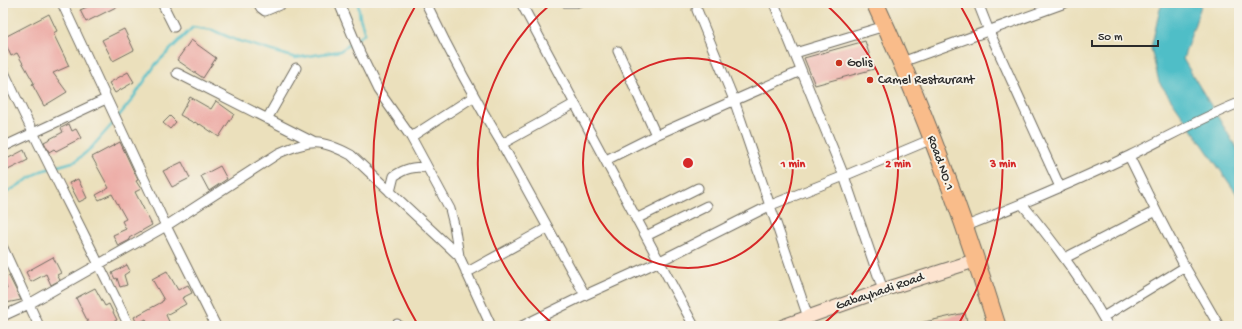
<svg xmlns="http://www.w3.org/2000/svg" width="1242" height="329" viewBox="0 0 1242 329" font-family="'Gochi Hand',sans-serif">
<rect width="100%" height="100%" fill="#f7f3e8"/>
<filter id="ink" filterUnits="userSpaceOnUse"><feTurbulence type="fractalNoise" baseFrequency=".025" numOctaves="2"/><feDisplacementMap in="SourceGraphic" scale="8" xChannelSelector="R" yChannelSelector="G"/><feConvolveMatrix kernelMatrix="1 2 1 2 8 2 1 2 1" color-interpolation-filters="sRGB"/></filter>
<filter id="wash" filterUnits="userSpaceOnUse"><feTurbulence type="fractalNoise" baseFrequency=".012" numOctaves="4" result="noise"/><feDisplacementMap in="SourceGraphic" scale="16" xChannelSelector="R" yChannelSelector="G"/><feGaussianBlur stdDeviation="0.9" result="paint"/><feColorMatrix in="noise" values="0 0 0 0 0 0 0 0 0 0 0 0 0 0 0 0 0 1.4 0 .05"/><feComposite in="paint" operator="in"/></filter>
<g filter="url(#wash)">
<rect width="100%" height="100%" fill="#ebe0bc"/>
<path fill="#50bec7" stroke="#3e7479" d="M1163 3H1202L1183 59 1239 152V197L1159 82 1151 48 1160 9Z"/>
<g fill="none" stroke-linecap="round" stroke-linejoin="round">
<path stroke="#50bec7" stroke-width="2.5" d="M118 117 131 101 156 64 193 27 212 30 236 40 296 58 340 51 365 33 360 18 358 3
M3 195 41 171 76 161 91 148 115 121"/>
</g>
<g id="blocks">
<path fill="#edada7" d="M93 3H124L86 22 80 10 94 4Z
M49 14 57 31 53 33 69 66 53 73 67 92 44 106 32 84 34 83 17 53 11 56 3 38Z
M124 29 134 50 113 61 102 40Z
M191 40 216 58 203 78 177 60Z
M865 41 874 69 815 85 804 58Z
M128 72 134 82 115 93 109 83Z
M190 97 211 109 216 101 234 114 219 137 200 124 199 125 195 122 194 123 180 115Z
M170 116 176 122 170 129 163 123Z
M69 124 72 131 76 129 81 138 56 151 54 149 49 152 44 142 63 132 61 128Z
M120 142 138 180 136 181 141 189 135 192 152 225 129 238 130 240 118 246 113 235 126 229 122 221 126 219 112 194 99 200 96 195 109 188 92 157Z
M24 150 28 160 6 171 3 165V161Z
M182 162 190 178 172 187 163 171Z
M220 166 227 179 209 191 201 176Z
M78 179 87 198 79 202 69 183Z
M53 257 61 273 57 275 60 280 51 285 46 274 31 282 26 272Z
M127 265 130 271 124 275 127 285 120 287 117 278 115 279 112 273Z
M167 271 178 290 188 285 192 293 182 298 186 304 166 315 171 326H149L146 319 137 324 134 317 162 302V301L164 300 152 279Z
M9 276 21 300 6 303 4 290 7 289 3 278Z
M95 288 105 306 109 304 117 320 104 326H90L76 298Z
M965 313 968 326H920V323Z"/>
</g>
</g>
<g filter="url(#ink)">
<use href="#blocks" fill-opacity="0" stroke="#6e6a5e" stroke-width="1"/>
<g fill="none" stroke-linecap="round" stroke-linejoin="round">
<defs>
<path id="lane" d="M564 3 565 5H577L582 3"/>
<path id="street" d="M62 3 166 226 216 326
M162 3 174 27
M258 3 261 8 265 11 284 3
M339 3 360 53 378 90 411 137 450 209 454 225 459 256 491 326
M426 3C449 51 474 98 502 144
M521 3 694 326
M774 3 844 176 883 290
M978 3 989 31 1060 187
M697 10 734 100 808 317
M618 51 656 135
M795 53 885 26
M902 62 1065 3
M3 70C43 156 88 240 129 326
M177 73 313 142
M574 104 502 144 585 295
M267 119 296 68
M411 137 473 97
M3 147 106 99
M1129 156 1156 211
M606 160 656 135 801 71
M390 192 394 176C406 168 413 167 427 167
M1022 204C1054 242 1084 283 1108 326
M636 219 698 188
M964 227C1020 205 1075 182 1129 156 1166 138 1201 118 1239 103
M646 236 707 206
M3 248 39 326
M1065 258 1156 211 1185 267 1219 326
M466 273 547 228
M3 316 29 304 166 226 279 153C311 139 321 139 351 155L459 256
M1103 317 1185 267
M397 324 398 326
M522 326 585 295 660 261 771 205 844 176 932 139"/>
<path id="secondary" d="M783 326 883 290 977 260"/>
<path id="highway" d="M875 3C923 107 963 216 997 326"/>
</defs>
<use href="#lane" stroke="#6e6a5e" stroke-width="6"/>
<use href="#street" stroke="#6e6a5e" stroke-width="11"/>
<use href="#secondary" stroke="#6e6a5e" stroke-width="15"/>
<use href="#highway" stroke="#6e6a5e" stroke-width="19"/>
<use href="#lane" stroke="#fff" stroke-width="4.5"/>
<use href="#street" stroke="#fff" stroke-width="9"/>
<use href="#secondary" stroke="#fde4d0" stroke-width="13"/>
<use href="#highway" stroke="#f9bc8a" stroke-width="17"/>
</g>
</g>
<g fill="none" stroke="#d62828" stroke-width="2">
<circle cx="688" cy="163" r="105"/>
<path d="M554 325A210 210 0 0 1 552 3M824 3A210 210 0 0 1 822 325"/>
<path d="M418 325A315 315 0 0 1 417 3M959 3A315 315 0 0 1 958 325"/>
</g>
<g fill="#c8321e" stroke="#f7f3e8" stroke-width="1.5">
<circle cx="839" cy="63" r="4"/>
<circle cx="870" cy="80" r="4"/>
</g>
<g text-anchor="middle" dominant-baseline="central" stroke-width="4" stroke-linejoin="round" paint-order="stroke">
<g font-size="13" fill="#2b2b2b" stroke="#f7f3e8" text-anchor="start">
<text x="847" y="63">Golis</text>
<text x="878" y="80">Camel Restaurant</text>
</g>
<g font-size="13" fill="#2b2b2b" stroke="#f7f3e8">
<text transform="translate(940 163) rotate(70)">Road NO.1</text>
<text transform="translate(880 292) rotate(-19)">Gabayhadi Road</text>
</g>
</g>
<circle cx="688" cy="163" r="6" fill="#d62828" stroke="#f7f3e8" stroke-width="2"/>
<g font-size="12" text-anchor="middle" font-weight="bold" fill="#d62828" stroke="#f7f3e8" stroke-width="4" stroke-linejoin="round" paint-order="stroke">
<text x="793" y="167">1 min</text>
<text x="898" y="167">2 min</text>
<text x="1003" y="167">3 min</text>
</g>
<rect width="1242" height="329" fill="none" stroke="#f7f3e8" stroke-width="16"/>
<path d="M1092 40v6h66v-6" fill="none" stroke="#2b2b2b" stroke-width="2"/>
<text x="1098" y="40" font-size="12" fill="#2b2b2b" stroke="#f7f3e8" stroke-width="3" paint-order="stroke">50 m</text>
</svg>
